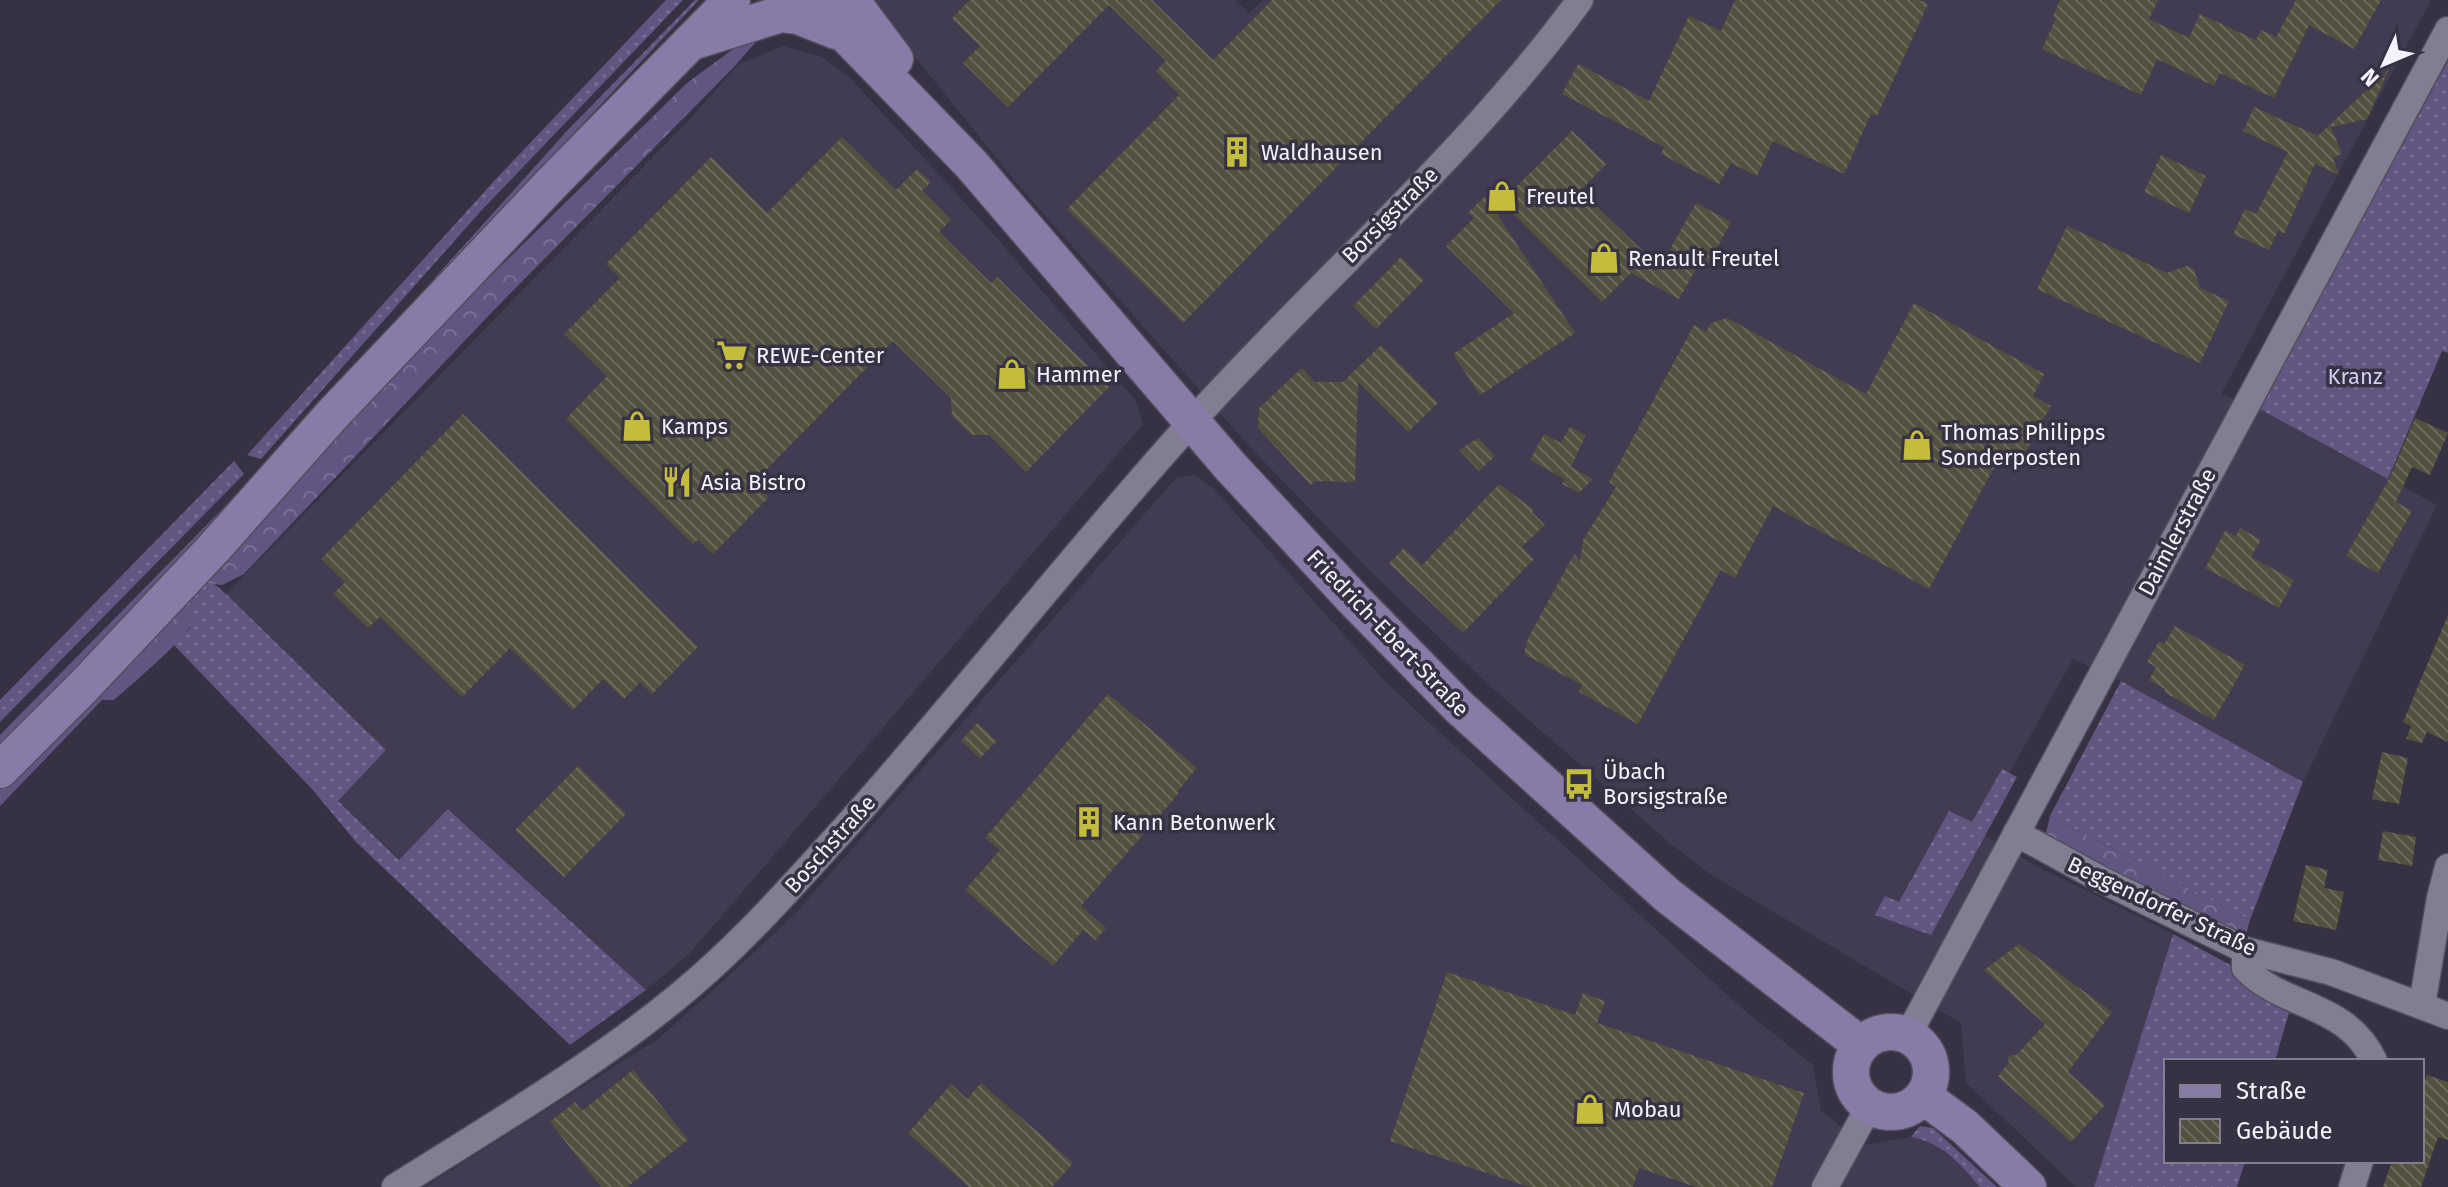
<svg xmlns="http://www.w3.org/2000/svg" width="2448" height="1187" viewBox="0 0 2448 1187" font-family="'Fira Sans',sans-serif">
<defs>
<pattern id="grass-dots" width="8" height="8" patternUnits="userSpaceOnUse" patternTransform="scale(2)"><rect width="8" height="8" fill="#615681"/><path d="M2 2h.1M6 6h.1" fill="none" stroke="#786f94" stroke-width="1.8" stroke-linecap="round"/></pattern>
<pattern id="forest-crowns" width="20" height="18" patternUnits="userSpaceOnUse" patternTransform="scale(2)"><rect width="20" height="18" fill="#615681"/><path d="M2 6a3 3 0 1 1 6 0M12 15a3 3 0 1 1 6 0" fill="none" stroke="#786f94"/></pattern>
<pattern id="building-back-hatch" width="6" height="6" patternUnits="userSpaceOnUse" patternTransform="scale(2)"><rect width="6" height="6" fill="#52513e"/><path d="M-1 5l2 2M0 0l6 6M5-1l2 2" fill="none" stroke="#6c6a5b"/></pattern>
</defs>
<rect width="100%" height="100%" fill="#363243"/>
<path fill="#423c52" d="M873 0H1235L1249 13 1263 0H2431L2221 394 2259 408 2437 505 2303 782 2121 681 2073 659 1977 831 2035 865 2173 934 2094 1187H2076L1966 1083 1961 1023 1713 876 1671 844 1491 687 1371 572 1250 447 1019 186 912 53Z
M783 46 822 57 850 78 990 230 1136 401 1143 424 689 954 646 990 449 809 400 860 338 801 386 750 226 594 689 120 738 65Z
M1195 475 1214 489 1384 680 1424 718 1745 1011 1813 1065 1821 1111 1865 1145 1911 1137 1930 1141 1953 1158 1980 1187H425L658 1039 720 984 796 913 1176 478Z"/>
<path fill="url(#grass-dots)" d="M666 0H683L480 212 261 459 247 455 494 181Z
M695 0H699L369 351 565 133Z
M2448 61V353L2442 351 2388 479 2258 408Z
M234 461 244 474 0 722V700Z
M240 491 239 503 0 750V735Z
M203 574 226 594 386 750 338 801 399 860 448 809 646 990 570 1045 356 842 312 789 174 645 190 628 181 606Z
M2121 681 2303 782 2250 920 2050 816Z
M93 695 102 700 0 806V789Z
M2002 769 2017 777 1931 935 1875 915 1885 896 1899 902 1949 811 1972 822Z
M2173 934 2236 968 2291 1006 2275 1061H2166V1161H2245L2237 1187H2094Z
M1920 1126 1933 1128 1997 1187H1980C1959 1163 1943 1143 1911 1137Z"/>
<path fill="url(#forest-crowns)" d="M763 34 732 69 492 312 244 574 222 585 201 582 446 320 687 83 740 44Z
M181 606C189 610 194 617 190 626 184 640 129 687 114 700H102L93 695Z
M2050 816 2250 920 2245 938 2045 837Z"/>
<path fill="url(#building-back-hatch)" d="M970 0H1152L1213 60 1272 0H1501L1183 323 1067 209 1179 95 1156 71 1166 61 1109 5 1008 107 963 63 980 46 952 18Z
M1735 0H1919L1928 4 1877 116 1871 114 1844 174 1773 141 1757 176 1731 163 1719 184 1661 154 1664 147 1562 94 1578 64 1649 101 1689 16 1721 31Z
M2060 0H2158L2149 19 2189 38 2200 14 2256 40 2261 30 2276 37 2296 0H2381L2354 49 2309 25 2274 98 2220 73 2214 86 2157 59 2141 95 2042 49 2056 18 2053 16Z
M2389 69 2367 119 2331 127 2342 154 2333 158 2339 175 2315 164 2284 234 2278 231 2269 250 2233 234 2245 209 2256 214 2288 152 2243 131 2254 107 2318 136Z
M1572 131 1606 164 1580 191 1660 267 1696 203 1731 222 1705 270 1697 267 1679 299 1631 273 1602 302 1490 191 1502 179 1513 190Z
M842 137 896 190 917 169 931 182 922 191 951 220 939 232 991 283 997 277 1109 387 1026 472 989 435H971L952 416 951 398 893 341 754 482 769 497 713 554 698 540 693 544 566 419 607 376 564 334 620 278 606 264 711 157 767 213Z
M2161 155 2206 176 2189 213 2144 192Z
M1485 196 1575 333 1480 395 1453 354 1514 313 1446 246 1474 218 1468 213Z
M2067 226 2167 273 2186 266 2194 269 2200 288 2229 301 2200 363 2037 289Z
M1401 257 1424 280 1376 329 1353 306Z
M1914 303 2044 374 2033 396 2051 406 2016 470 1998 460 1929 589 1773 506 1735 578 1721 570 1638 724 1579 692 1582 685 1524 654 1528 638 1574 554 1580 561 1583 540 1616 487 1609 482 1694 325 1706 332 1711 323 1727 318 1866 394Z
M1381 345 1438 403 1408 432 1358 382 1355 482 1315 481 1311 485 1258 428 1259 408 1302 368 1315 382H1343Z
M463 414 698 647 652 694 640 682 624 699 603 679 573 710 510 648 462 697 380 617 368 628 333 594 345 582 321 559Z
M2415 418 2448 433 2430 475 2412 467 2396 502 2412 511 2378 573 2346 556 2389 479Z
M1570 427 1586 435 1571 467 1593 479 1579 493 1562 484 1565 479 1530 460 1544 434 1561 443Z
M1478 438 1495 456 1479 471 1459 450Z
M1499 484 1534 510 1532 512 1545 525 1522 547 1534 559 1463 633 1389 563 1404 548 1422 565Z
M2240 528 2261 540 2251 557 2294 580 2279 608 2205 568 2225 531 2236 536Z
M2448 615V742L2427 732 2422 743 2406 739 2411 726 2403 722Z
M2175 626 2245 665 2214 720 2164 692 2165 689 2149 680 2156 667 2147 662 2159 641 2164 644Z
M1108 694 1197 768 1177 792 1179 793 1081 906 1106 928 1096 940 1083 930 1053 966 965 890 1000 850 985 838Z
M977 723 997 741 980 758 961 741Z
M2382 752 2408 758 2399 804 2372 799Z
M578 766 626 814 564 877 515 830Z
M2383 831 2416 837 2412 866 2378 860Z
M2306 865 2328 870 2324 888 2344 892 2336 930 2293 921Z
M2019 944 2112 1012 2068 1072 2105 1105 2071 1142 1998 1076 2009 1063 2008 1056 2016 1055 2045 1024 1984 970Z
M1447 972 1575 1015 1583 993 1605 1001 1597 1023 1804 1093 1772 1187H1696L1639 1168 1633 1187H1529L1390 1141Z
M633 1070 688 1140 627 1187H601L550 1122 575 1102 582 1111Z
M2427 1075 2448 1082V1140L2438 1137 2421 1187H2383L2392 1161H2422V1089Z
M981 1083 1073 1163 1052 1187H969L908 1133 951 1084 967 1099Z"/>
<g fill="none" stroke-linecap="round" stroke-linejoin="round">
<defs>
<path id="minor" d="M2016 833 2102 880 2245 950 2331 972 2448 1016
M2245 950V968C2282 1008 2347 1002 2374 1061
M2422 1005 2440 898 2448 867
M1908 1035 2448 30
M395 1187C490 1127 589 1069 676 998 738 948 790 888 843 830 962 697 1071 556 1190 424 1318 281 1466 156 1580 0
M1825 1187 1870 1105
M2352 1187 2360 1161"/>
<path id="secondary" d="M812 0 971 164 1230 466 1355 601 1459 707 1667 895 1861 1045
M851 0 895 59
M698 40 781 14 798 16 836 31
M0 770 85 685 214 548 332 415 551 184 732 0
M1851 1072a40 40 0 1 1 80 0a40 40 0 1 1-80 0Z
M1923 1096 1965 1127 2028 1187"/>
</defs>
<use href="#minor" stroke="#524e5c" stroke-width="29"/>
<use href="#secondary" stroke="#524e5c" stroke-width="39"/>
<use href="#minor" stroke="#827e92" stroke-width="26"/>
<use href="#secondary" stroke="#887ba8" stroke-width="36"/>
</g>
<defs>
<symbol id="building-bare" viewBox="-9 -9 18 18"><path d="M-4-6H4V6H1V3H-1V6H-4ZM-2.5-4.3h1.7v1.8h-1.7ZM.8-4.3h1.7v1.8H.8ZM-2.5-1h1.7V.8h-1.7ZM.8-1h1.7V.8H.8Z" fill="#c4bc3d" stroke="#363243" stroke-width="2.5" paint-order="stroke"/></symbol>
<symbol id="shop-bare" viewBox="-9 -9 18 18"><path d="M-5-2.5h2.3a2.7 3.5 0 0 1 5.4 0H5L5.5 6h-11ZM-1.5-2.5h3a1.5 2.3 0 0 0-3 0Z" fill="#c4bc3d" stroke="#363243" stroke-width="2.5" paint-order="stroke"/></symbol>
<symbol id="supermarket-bare" viewBox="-9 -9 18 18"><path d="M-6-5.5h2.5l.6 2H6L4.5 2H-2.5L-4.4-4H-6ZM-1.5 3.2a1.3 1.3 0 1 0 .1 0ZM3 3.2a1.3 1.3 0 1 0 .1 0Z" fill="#c4bc3d" stroke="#363243" stroke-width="2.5" paint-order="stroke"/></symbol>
<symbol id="restaurant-bare" viewBox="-9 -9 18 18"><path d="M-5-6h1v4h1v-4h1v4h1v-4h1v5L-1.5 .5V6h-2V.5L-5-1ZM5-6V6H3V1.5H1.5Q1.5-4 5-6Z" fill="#c4bc3d" stroke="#363243" stroke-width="2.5" paint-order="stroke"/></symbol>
<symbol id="bus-bare" viewBox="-9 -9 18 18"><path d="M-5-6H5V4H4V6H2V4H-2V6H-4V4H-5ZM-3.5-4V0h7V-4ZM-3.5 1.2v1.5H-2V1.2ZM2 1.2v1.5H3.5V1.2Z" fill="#c4bc3d" stroke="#363243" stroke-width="2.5" paint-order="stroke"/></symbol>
</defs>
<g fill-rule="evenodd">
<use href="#building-bare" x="1215" y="130" width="44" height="44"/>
<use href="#shop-bare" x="1480" y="174" width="44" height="44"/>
<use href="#shop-bare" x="1582" y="236" width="44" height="44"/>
<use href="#supermarket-bare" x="710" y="333" width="44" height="44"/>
<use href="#shop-bare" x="990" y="352" width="44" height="44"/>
<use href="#shop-bare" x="615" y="404" width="44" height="44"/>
<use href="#shop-bare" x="1895" y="423" width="44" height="44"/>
<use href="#restaurant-bare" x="655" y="460" width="44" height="44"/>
<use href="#bus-bare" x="1557" y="762" width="44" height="44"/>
<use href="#building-bare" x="1067" y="800" width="44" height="44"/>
<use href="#shop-bare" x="1568" y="1087" width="44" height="44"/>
</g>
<g text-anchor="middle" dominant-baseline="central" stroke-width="7" stroke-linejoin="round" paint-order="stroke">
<g font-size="22" fill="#f5f2fe" stroke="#363243" text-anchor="start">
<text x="1261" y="152">Waldhausen</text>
<text x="1526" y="196">Freutel</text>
<text x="1628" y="258">Renault Freutel</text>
<text x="756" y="355">REWE-Center</text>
<text x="1036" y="374">Hammer</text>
<text x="661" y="426">Kamps</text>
<text x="1941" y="432">Thomas Philipps<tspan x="1941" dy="25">Sonderposten</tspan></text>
<text x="701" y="482">Asia Bistro</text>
<text x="1603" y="771">Übach<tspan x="1603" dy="25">Borsigstraße</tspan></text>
<text x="1113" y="822">Kann Betonwerk</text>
<text x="1614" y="1109">Mobau</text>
</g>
<g font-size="22" fill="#f5f2fe" stroke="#363243">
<text transform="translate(1390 215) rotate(-45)">Borsigstraße</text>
<text transform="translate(2177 532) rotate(-62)">Daimlerstraße</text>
<text transform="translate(1388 633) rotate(46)">Friedrich-Ebert-Straße</text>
<text transform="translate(830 844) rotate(-48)">Boschstraße</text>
<text transform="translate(2162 906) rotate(25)">Beggendorfer Straße</text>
</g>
<g font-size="22" fill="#d4cbf2" stroke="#363243">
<text x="2355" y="376">Kranz</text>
</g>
</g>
<rect x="2164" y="1059" width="260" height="104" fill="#363243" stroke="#827f8e" stroke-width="2"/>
<rect x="2180" y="1085" width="40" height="12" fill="#887ba8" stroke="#827f8e" stroke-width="2"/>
<text x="2236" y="1099" font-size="24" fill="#f5f2fe">Straße</text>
<rect x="2180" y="1119" width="40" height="24" fill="url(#building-back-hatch)" stroke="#827f8e" stroke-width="2"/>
<text x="2236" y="1139" font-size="24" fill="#f5f2fe">Gebäude</text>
<g transform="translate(2384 64) rotate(226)" stroke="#363243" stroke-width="6" paint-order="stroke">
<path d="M0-6L14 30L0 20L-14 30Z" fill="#f5f2fe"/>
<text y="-12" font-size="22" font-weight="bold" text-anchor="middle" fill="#f5f2fe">N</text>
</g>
</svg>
